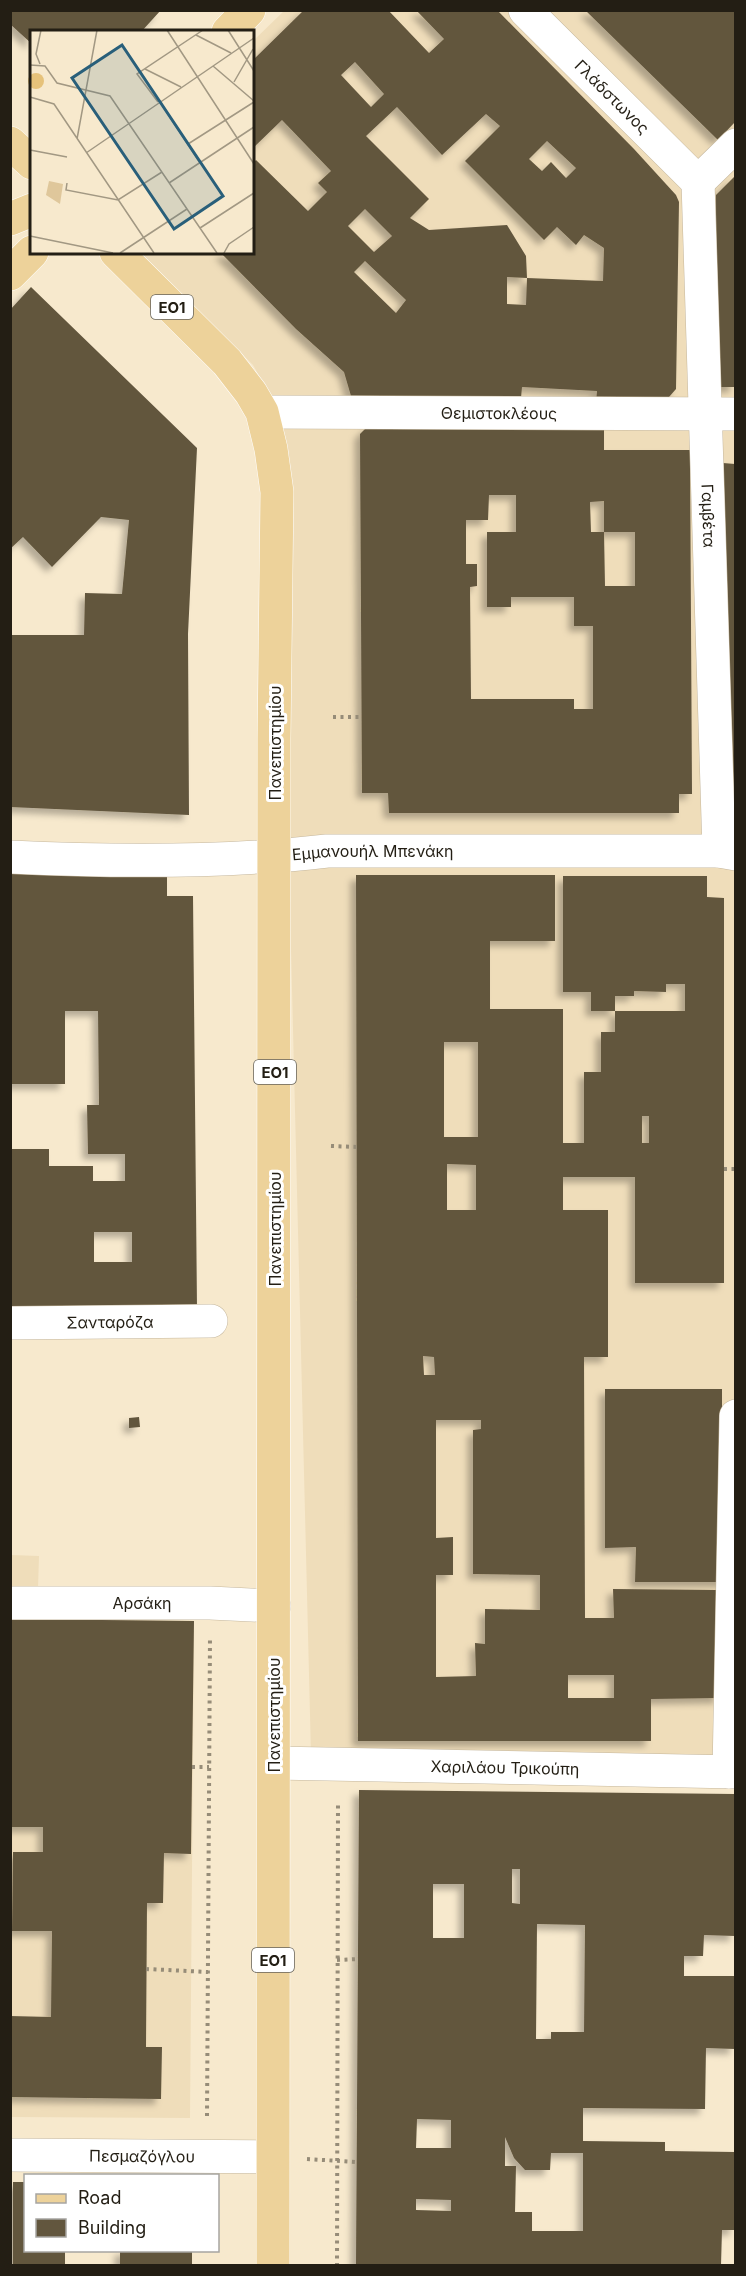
<svg xmlns="http://www.w3.org/2000/svg" width="746" height="2276" viewBox="0 0 746 2276" font-family="Inter,sans-serif">
<defs>
<filter id="shadow"><feDropShadow dx="-5.5" dy="5.5" stdDeviation="3" flood-color="#0004"/></filter>
</defs>
<rect width="100%" height="100%" fill="#f7e9cd"/>
<path fill="#efddba" d="M284 11H735V1758L311 1755 288 828 271 397 253 365 140 252H252V42Z
M11 1555 39 1556 38 1588 11 1587Z
M11 1619 194 1621 190 2118 11 2117Z"/>
<path fill="#62563e" fill-rule="evenodd" filter="url(#shadow)" d="M10 10H161L141 32H32V44L10 24Z
M304 10H388L429 53 444 39 416 10H497L634 149 676 195 679 202 676 389 669 397 596 402 597 391 522 387 521 398 351 396 344 372 296 329 220 252H252V164L256 160 308 211 327 192 318 183 331 171 282 120 252 149V61ZM355 62 384 94 371 107 341 75ZM397 107 442 155 486 114 500 126 465 161 544 240 557 227 576 245 584 235 604 248 603 281 527 278 526 305 507 304V277L527 278 526 256 507 225 429 230 410 218 429 199 366 136ZM547 141 576 168 566 178 551 162 542 171 529 159ZM365 209 392 236 374 252 348 226ZM365 261 406 300 396 313 354 272Z
M585 10H735V122L718 140Z
M735 176V387H717L716 195Z
M31 287 197 448 188 634 189 815 10 807V635H84L85 593 122 594 129 520 101 517 52 567 23 537 10 549V310Z
M604 425V450H690L692 794H679V813H389L388 793H362L360 434 368 426ZM489 495H516V532H487V607H511V597H574V626H593V709H574V699H471L470 587 477 586V564H466V520H488ZM604 501V532H635V586H605L604 532H591L590 502Z
M723 463 735 464V823H733L732 727 727 666Z
M10 874 167 875V896H193L197 1308 10 1309V1149H49V1166H93V1181H125V1154H88L87 1105H99L98 1011H65V1084H10ZM94 1232H132V1262H94Z
M356 875H555V941H490V1009H563V1143H584V1072H601V1032H615V1011H685V984H666V992L634 991V996H615V1011H591V992H563V876H707V897L724 898V1283H635V1177H563V1210H608V1357H584L585 1618H614L613 1589 719 1590 720 1698 651 1699V1741H358ZM444 1042H478V1137H444ZM642 1116H649V1143H642ZM447 1164 476 1165V1210H447ZM423 1356 434 1357 435 1375H424ZM436 1420H481V1429L473 1430V1574L540 1575V1610L485 1609V1644L475 1643 476 1676 436 1677V1575H453V1537L436 1538ZM568 1675H614V1698H568Z
M605 1389H722V1548L732 1582H635L636 1547 605 1548Z
M139 1417 140 1427 129 1428V1418Z
M10 1619 194 1621 191 1854 164 1853 163 1903H147L146 2047H162L161 2099 10 2097V2016L51 2017 52 1931H12L13 1852H43V1827H10Z
M359 1790 735 1794V1936L704 1935 703 1956H684V1976H735V2049L706 2048 705 2109 583 2108V2141L665 2142V2151L735 2152V2230H722L721 2265H356ZM512 1869H520V1904L512 1903ZM433 1884H464V1938H433ZM537 1924 585 1925 584 2032H551V2039H536ZM417 2119 451 2120V2148H416ZM505 2137 514 2158 525 2170H550L551 2153H583V2231H532V2212H515L516 2166H505ZM416 2199 451 2200V2211L416 2210Z
M13 2182H26V2250H65V2265H13Z
M120 2250H192V2265H120Z"/>
<g fill="none" stroke-linecap="round" stroke-linejoin="round">
<defs>
<g id="minor">
<path id="s1" d="M525 10 698 182"/>
<path id="s2" d="M698 182 719 851"/>
<path d="M698 182 736 145"/>
<path id="s3" d="M262 412 736 414"/>
<path id="s4" d="M10 857C115 862 223 863 327 851H719L736 854"/>
<path id="s5" d="M10 1323 211 1321"/>
<path id="s6" d="M10 1603H210L274 1606"/>
<path id="s7" d="M274 1763 736 1772"/>
<path d="M729 1772 736 1416"/>
<path id="s8" d="M10 2155 273 2157"/>
</g>
<path id="major" d="M228 32 249 10
M10 143 32 163
M10 219 32 210
M116 252 227 362 251 393 262 412 271 449 277 492 274 739 273 2266
M10 274 32 252"/>
</defs>
<use href="#minor" stroke="#c5b79d" stroke-width="34"/>
<use href="#major" stroke="#fff" stroke-width="34"/>
<path stroke="#968c78" stroke-width="4" stroke-dasharray="3 4.5" stroke-linecap="butt" d="M333 717H361
M331 1146 357 1147
M724 1169H736
M192 1767H209
M337 1960 358 1959
M146 1969 208 1972
M207 2116 210 1637
M307 2159 356 2162
M337 2266 338 1804"/>
<use href="#minor" stroke="#fff" stroke-width="33"/>
<use href="#major" stroke="#edd29a" stroke-width="33"/>
</g>
<g text-anchor="middle" dominant-baseline="central" stroke-width="6" stroke-linejoin="round" paint-order="stroke">
<g fill="#fff" stroke="#65625a" stroke-width="1.5">
<rect x="151" y="295" width="42" height="24" rx="4.5"/>
<rect x="254" y="1060" width="42" height="24" rx="4.5"/>
<rect x="252" y="1948" width="42" height="24" rx="4.5"/>
</g>
<g font-size="15" font-weight="bold" fill="#231e14">
<text x="172" y="307">ΕΟ1</text>
<text x="275" y="1072">ΕΟ1</text>
<text x="273" y="1960">ΕΟ1</text>
</g>
<g font-size="16" fill="#231e14" stroke="#fff">
<text stroke="none"><textPath href="#s1" startOffset="123">Γλάδστωνος</textPath></text>
<text stroke="none"><textPath href="#s3" startOffset="237">Θεμιστοκλέους</textPath></text>
<text stroke="none"><textPath href="#s2" startOffset="334">Γαμβέτα</textPath></text>
<text transform="translate(275 743) rotate(-90)">Πανεπιστημίου</text>
<text stroke="none"><textPath href="#s4" startOffset="363">Εμμανουήλ Μπενάκη</textPath></text>
<text transform="translate(275 1229) rotate(-90)">Πανεπιστημίου</text>
<text stroke="none"><textPath href="#s5" startOffset="100">Σανταρόζα</textPath></text>
<text stroke="none"><textPath href="#s6" startOffset="132">Αρσάκη</textPath></text>
<text transform="translate(274 1715) rotate(-90)">Πανεπιστημίου</text>
<text stroke="none"><textPath href="#s7" startOffset="231">Χαριλάου Τρικούπη</textPath></text>
<text stroke="none"><textPath href="#s8" startOffset="132">Πεσμαζόγλου</textPath></text>
</g>
</g>
<g transform="translate(30 30)">
<rect width="224" height="224" fill="#f7e9cd"/>
<path d="M19 151 33 154 30 174 16 165Z" fill="#dfc79b"/>
<path d="M-2 51a8 8 0 1 1 16 0a8 8 0 1 1-16 0Z" fill="#e6c27a"/>
<path fill="none" stroke="#a29883" stroke-width="1.5" d="M137 0 224 134M198 0 224 41M166 5 201 23M10 34 6 24 11 0M0 35 15 36 27 53 80 66 187 223M183 36 224 71M115 39 151 57M204 52 223 19M0 67 24 74 124 223M128 72 107 44 173 0M130 72 170 133M47 109 67 0M158 114 224 72M0 120 37 127M56 123 224 8M37 153 36 160 88 170 132 142M139 153 224 97M170 198 224 163M0 206 83 223M90 223 157 179M194 223 199 214 224 197"/>
<path fill="#295f7a" fill-opacity="0.15" stroke="#295f7a" stroke-width="3" d="M92 15 193 166 144 199 42 48Z"/>
<rect width="224" height="224" fill="none" stroke="#231e14" stroke-width="3"/>
</g>
<rect width="746" height="2276" fill="none" stroke="#231e14" stroke-width="24"/>
<rect x="24" y="2174" width="195" height="78" fill="#ffffff" stroke="#a7a5a1" stroke-width="1.5"/>
<rect x="36" y="2194" width="30" height="9" fill="#edd29a" stroke="#a7a5a1" stroke-width="1.5"/>
<text x="78" y="2204" font-size="18" fill="#231e14">Road</text>
<rect x="36" y="2219" width="30" height="18" fill="#62563e" stroke="#a7a5a1" stroke-width="1.5"/>
<text x="78" y="2234" font-size="18" fill="#231e14">Building</text>
</svg>
